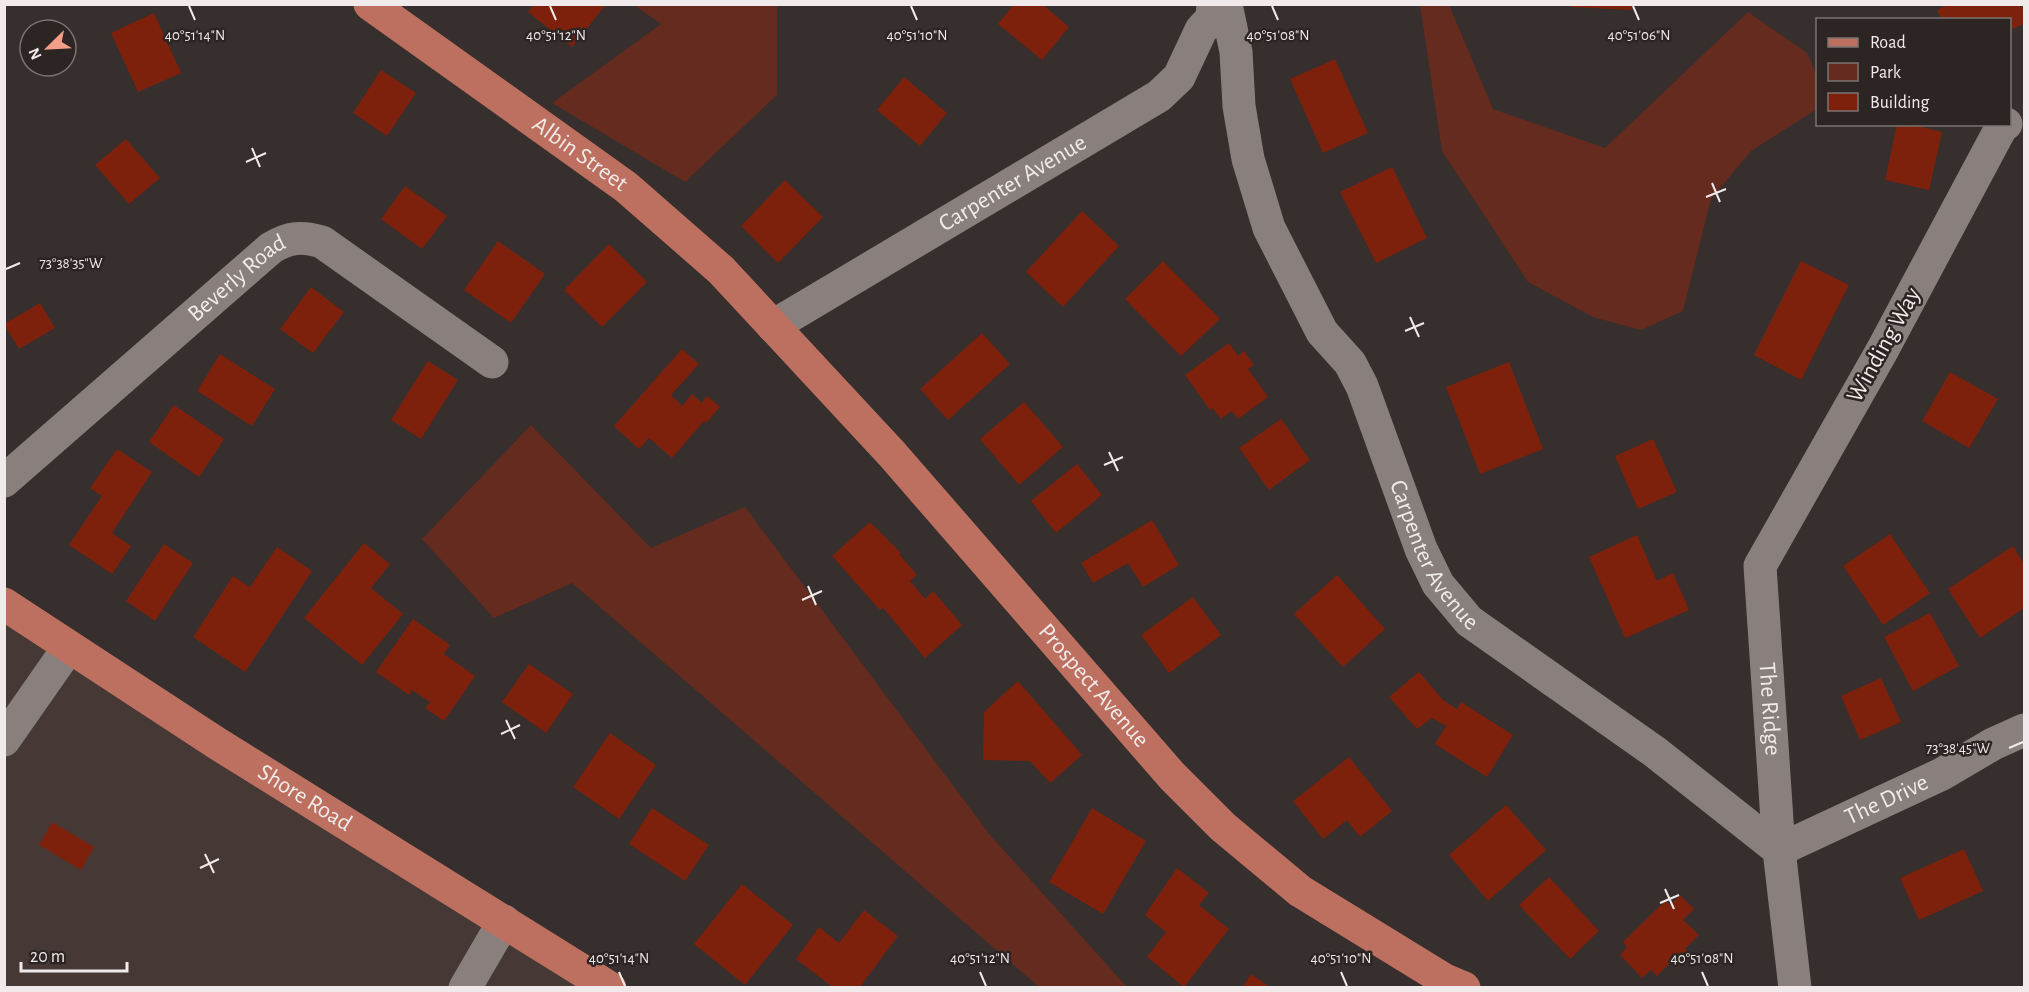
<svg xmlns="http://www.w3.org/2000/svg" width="2029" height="992" viewBox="0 0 2029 992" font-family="'Alegreya Sans',sans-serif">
<rect width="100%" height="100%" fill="#372f2d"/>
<path fill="#463935" d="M5 598 615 987H5Z"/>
<path fill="#642b1e" d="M634 5H777V95L685 182 552 103 661 24Z
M1420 5H1449L1493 109 1605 148 1748 12 1807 53 1817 75V109L1751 151 1711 199 1683 311 1641 330 1593 317 1528 282 1442 151Z
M531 425 651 548 745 507 990 835 1127 987H1039L572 583 494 618 422 539Z"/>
<path fill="#7d210d" d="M534 4H606L572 47 528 12Z
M1014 4H1042L1069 27 1042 60 998 24Z
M1571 4H1632V10L1571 7Z
M1949 4H2021L2024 13V24L2010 30V20H1942L1937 10Z
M154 13 181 73 138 92 111 33Z
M1335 59 1368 133 1323 153 1290 79Z
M381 70 416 93 387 136 353 113Z
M904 77 947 113 920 146 877 110Z
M1897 124H1910L1942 132 1929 190 1885 180Z
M126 139 160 178 129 204 95 165Z
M1392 167 1427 238 1376 263 1340 192Z
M785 180 823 217 778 263 741 226Z
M405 186 447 216 422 249 381 219Z
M1082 211 1119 246 1063 307 1026 272Z
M498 241 545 274 511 323 464 290Z
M609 244 647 282 602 327 564 290Z
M1163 261 1220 319 1181 356 1125 299Z
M1801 261 1849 285 1801 380 1754 355Z
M311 287 344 312 313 353 280 329Z
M40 303 55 328 19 349 4 324Z
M982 333 1010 364 948 420 920 389Z
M1229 343 1238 356 1244 351 1254 365 1248 369 1268 397 1238 419 1232 411 1221 419 1212 408 1210 410 1185 375Z
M682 349 699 364 671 395 682 406 692 394 702 403 707 396 720 407 706 423 704 421 672 458 649 438 639 449 614 426Z
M220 354 275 389 252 426 197 391Z
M428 361 458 380 421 439 391 420Z
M1509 362 1543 449 1480 474 1446 387Z
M1950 372 1998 399 1969 448 1922 421Z
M1024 402 1063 447 1019 485 980 439Z
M174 405 224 439 199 477 149 442Z
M1281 419 1310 460 1269 490 1239 448Z
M1653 439 1677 492 1638 509 1615 456Z
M117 449 152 472 112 533 131 546 112 574 69 545 102 496 90 488Z
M1077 464 1102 495 1056 533 1031 501Z
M1152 520 1179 565 1143 587 1128 563 1093 583 1081 563Z
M870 522 901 553 899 554 917 575 910 581 925 599 933 591 962 625 925 658 883 608 880 610 832 556Z
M1890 534 1930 593 1883 625 1843 566Z
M1637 535 1657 581 1673 573 1689 610 1625 638 1589 557Z
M364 543 390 564 371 588 403 614 362 665 304 618Z
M164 544 193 563 155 621 126 601Z
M2013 546 2024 564V608L1980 638 1948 589Z
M277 547 312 571 245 672 193 637 233 576 250 587Z
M1337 575 1385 629 1343 667 1294 614Z
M1193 597 1221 635 1169 673 1141 635Z
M1930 613 1959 666 1913 691 1884 637Z
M413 619 450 645 444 654 475 676 444 721 425 708 430 702 412 690 409 695 376 672Z
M529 664 573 694 546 733 502 702Z
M1419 672 1443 700 1457 709 1461 702 1513 735 1487 777 1435 744 1446 726 1432 718 1417 729 1389 697Z
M1881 678 1901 722 1860 740 1841 696Z
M1018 681 1082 755 1050 783 1030 761 983 760 984 712Z
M610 733 656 765 619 819 573 787Z
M1349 757 1392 811 1360 837 1347 820 1323 839 1293 801Z
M1506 805 1546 850 1488 901 1449 855Z
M652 808 709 845 685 881 629 844Z
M1092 808 1146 841 1103 914 1049 882Z
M52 822 94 847 81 870 39 845Z
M1964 849 1983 891 1919 920 1900 878Z
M1177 868 1209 893 1199 905 1229 929 1184 987 1147 957 1166 932 1145 915Z
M1549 877 1599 931 1570 959 1519 905Z
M742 884 793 925 745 985 694 944Z
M1680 895 1694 909 1683 920 1699 935 1685 949 1690 955 1679 966 1673 960 1657 976 1651 970 1642 978 1620 955 1627 947 1623 942 1665 901 1670 905Z
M864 910 898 936 859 988H834L796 959 819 927 839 943Z
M1251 974 1271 988H1242Z"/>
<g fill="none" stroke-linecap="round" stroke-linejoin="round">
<g stroke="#89807e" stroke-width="33">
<path id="s1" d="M1226 4 1236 52 1239 106 1248 159 1269 228 1322 332 1350 363 1362 386 1421 549 1438 584 1469 621 1655 752 1779 850 1795 988"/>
<path id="s2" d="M2006 124 2002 126 1883 349 1760 566 1779 850 1942 774 1993 744 2024 730"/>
<path id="s3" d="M773 326 1159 96 1179 77 1201 30 1212 18 1213 4"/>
<path id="s4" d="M4 481 271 248C289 237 302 236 322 242L492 362"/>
<path d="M4 740 69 647"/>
<path d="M465 988 504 921"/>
</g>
<g stroke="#bd705f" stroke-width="33">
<path id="s5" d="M370 4 626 187 721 270 892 454 1172 776 1223 827 1300 891 1445 980 1464 988"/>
<path id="s6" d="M4 604 218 744 610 988"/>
</g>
</g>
<path fill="none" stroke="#f0ebea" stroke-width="2" d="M189 6 195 20M550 6 556 20M911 6 917 20M1272 6 1278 20M1633 6 1639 20M252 148 260 167M246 162 266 153M1712 183 1720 202M1706 197 1726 189M6 269 20 263M1410 317 1419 337M1405 331 1424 323M1109 452 1118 471M1104 465 1123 457M808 586 816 605M802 600 822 591M506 720 515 739M501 734 520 725M2009 748 2023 742M205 854 214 873M200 868 219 859M1665 889 1674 909M1660 903 1679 895M619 972 625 986M980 972 986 986M1341 972 1347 986M1702 972 1708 986"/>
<g text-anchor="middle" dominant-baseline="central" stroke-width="5" stroke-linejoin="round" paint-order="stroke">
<g font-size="24" fill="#f0ebea" stroke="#2c2523">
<text stroke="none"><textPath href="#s5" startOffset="258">Albin Street</textPath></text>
<text stroke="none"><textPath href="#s3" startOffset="279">Carpenter Avenue</textPath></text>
<text stroke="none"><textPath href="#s4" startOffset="309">Beverly Road</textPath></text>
<text transform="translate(1884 345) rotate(-61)">Winding Way</text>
<text stroke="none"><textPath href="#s1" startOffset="598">Carpenter Avenue</textPath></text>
<text stroke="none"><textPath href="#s5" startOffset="999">Prospect Avenue</textPath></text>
<text stroke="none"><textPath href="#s2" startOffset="650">The Ridge</textPath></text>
<text stroke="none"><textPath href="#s6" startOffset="358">Shore Road</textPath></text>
<text stroke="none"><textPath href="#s2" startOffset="910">The Drive</textPath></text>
</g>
</g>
<g font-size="15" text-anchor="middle" fill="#f0ebea" stroke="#2c2523" stroke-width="5" stroke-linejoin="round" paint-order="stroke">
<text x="195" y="40">40°51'14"N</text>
<text x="556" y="40">40°51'12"N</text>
<text x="917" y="40">40°51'10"N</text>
<text x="1278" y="40">40°51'08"N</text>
<text x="1639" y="40">40°51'06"N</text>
<text x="71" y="268">73°38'35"W</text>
<text x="1958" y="753">73°38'45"W</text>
<text x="619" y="963">40°51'14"N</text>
<text x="980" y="963">40°51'12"N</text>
<text x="1341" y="963">40°51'10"N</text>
<text x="1702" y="963">40°51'08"N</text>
</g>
<rect width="2029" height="992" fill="none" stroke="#f0ebea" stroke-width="12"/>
<rect x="1816" y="18" width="195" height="108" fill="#2c2523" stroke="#7a7473" stroke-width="1.5"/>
<rect x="1828" y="38" width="30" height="9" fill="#bd705f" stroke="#7a7473" stroke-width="1.5"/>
<text x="1870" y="48" font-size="18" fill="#f0ebea">Road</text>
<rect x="1828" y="63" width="30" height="18" fill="#642b1e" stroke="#7a7473" stroke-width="1.5"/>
<text x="1870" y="78" font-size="18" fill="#f0ebea">Park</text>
<rect x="1828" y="93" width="30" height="18" fill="#7d210d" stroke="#7a7473" stroke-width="1.5"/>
<text x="1870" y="108" font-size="18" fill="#f0ebea">Building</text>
<g transform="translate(48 48) rotate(246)"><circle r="28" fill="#2c2523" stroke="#7a7473" stroke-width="1.5"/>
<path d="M0-4.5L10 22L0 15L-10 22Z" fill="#f49e8a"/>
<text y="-9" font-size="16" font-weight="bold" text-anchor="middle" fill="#f0ebea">N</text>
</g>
<path d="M21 962v9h106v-9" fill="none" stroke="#f0ebea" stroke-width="3"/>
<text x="30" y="962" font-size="18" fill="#f0ebea" stroke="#2c2523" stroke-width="4.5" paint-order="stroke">20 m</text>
</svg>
